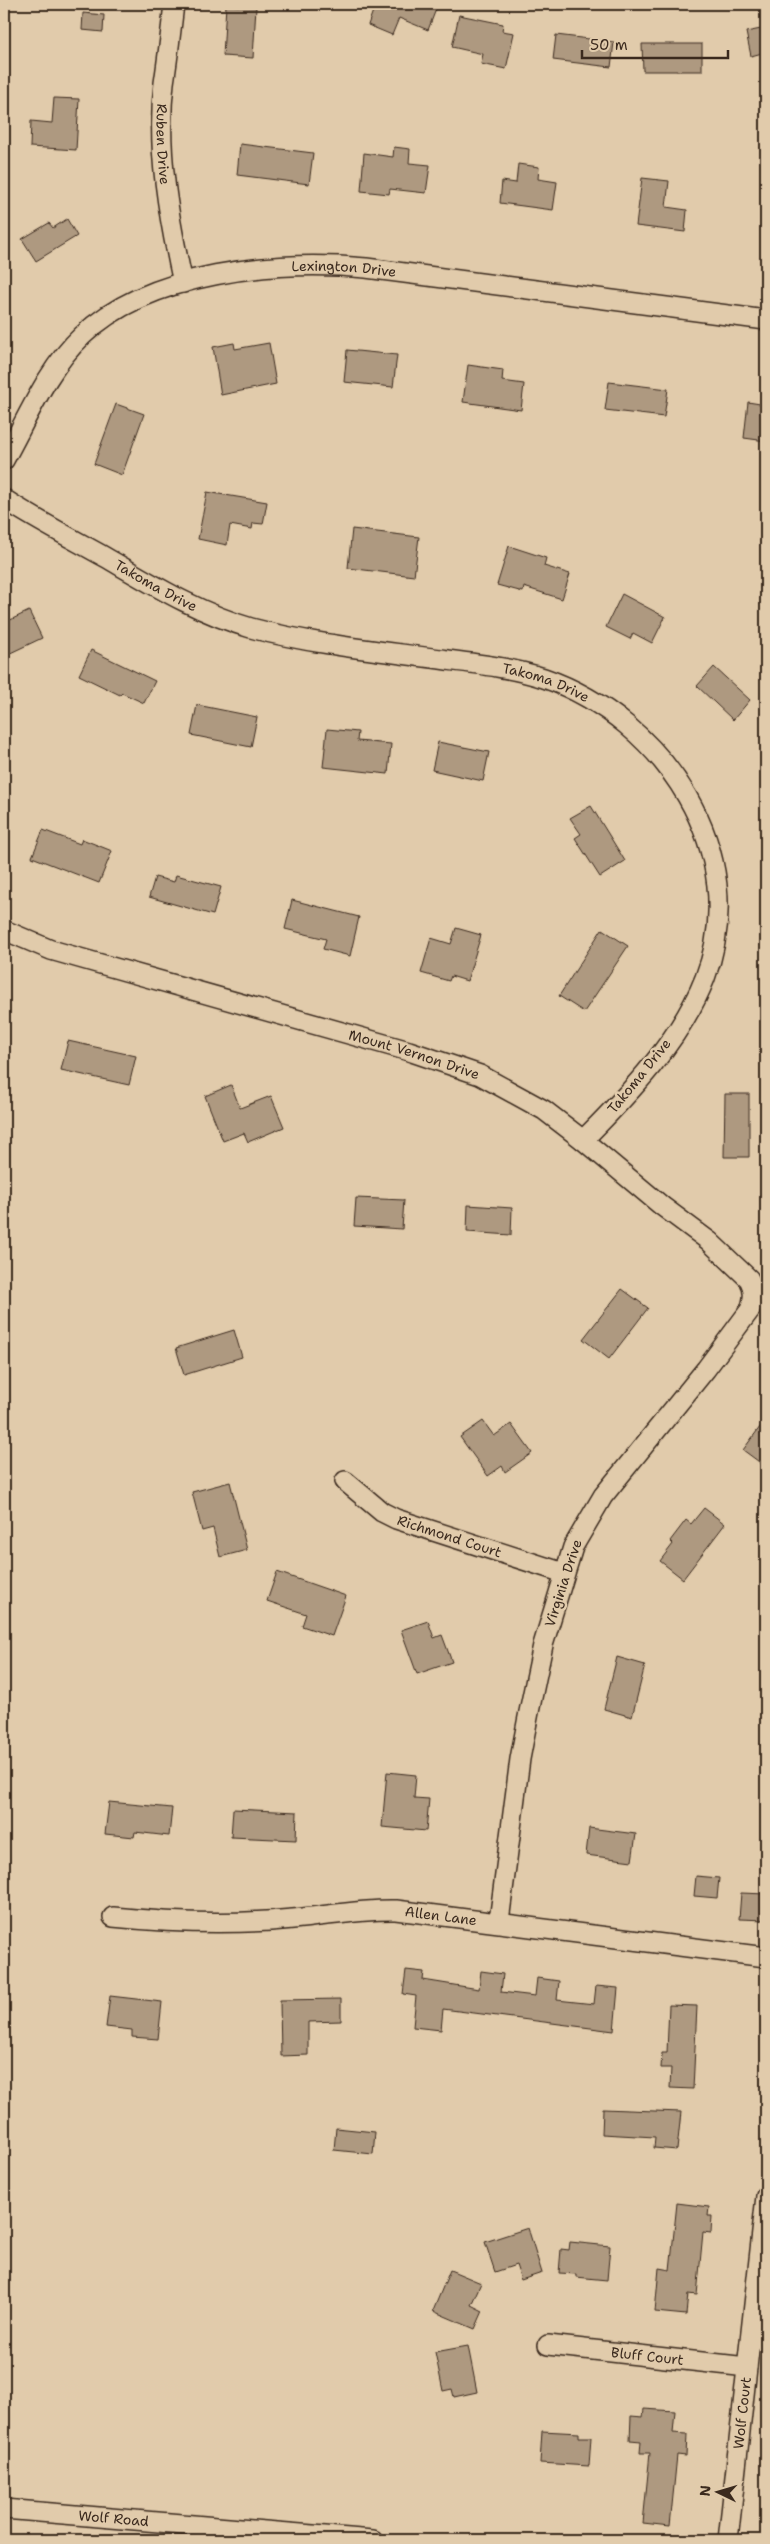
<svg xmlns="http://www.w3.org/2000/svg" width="770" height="2544" viewBox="0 0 770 2544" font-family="'Shantell Sans',sans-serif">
<rect width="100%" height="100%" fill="#e1cbab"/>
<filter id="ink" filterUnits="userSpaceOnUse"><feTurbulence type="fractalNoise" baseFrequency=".02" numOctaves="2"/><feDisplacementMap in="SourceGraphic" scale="10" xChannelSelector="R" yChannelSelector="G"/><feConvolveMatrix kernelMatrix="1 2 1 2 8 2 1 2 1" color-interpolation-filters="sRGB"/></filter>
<g filter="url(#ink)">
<path fill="#ae9980" stroke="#3b2a1e" d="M365 4H438L428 30 399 18 392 35 368 25 374 8Z
M226 5 256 7 253 58 223 56Z
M83 13 104 15 103 32 82 30Z
M459 15 503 24 502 31 514 33 506 69 481 64 483 54 452 47Z
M766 28V52L751 56 746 32Z
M556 35 614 42 611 67 553 60Z
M642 44H702V71H643Z
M54 98 79 99 76 150 30 147 31 121 52 123Z
M240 144 313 153 309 184 237 175Z
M394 147 410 149 409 163 430 165 426 193 390 189 389 194 361 191 364 153 393 157Z
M518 164 539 167 538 179 557 182 553 210 500 203 502 181 516 183Z
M642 178 669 181 666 207 687 210 685 232 636 226Z
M67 219 77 236 36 261 22 239 49 223 53 228Z
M234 343 235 349 269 343 276 384 221 395 213 347Z
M347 350 397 355 393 387 344 382Z
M468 365 503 370 502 381 524 384 521 410 463 402Z
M609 382 668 389 664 417 605 410Z
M748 402 766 405V441L744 438Z
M116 404 144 414 122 475 94 464Z
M207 492 267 502 263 524 253 523 252 529 230 525 227 545 198 539Z
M352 529 419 537 414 576 348 568Z
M509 546 546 558 544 566 570 574 562 599 524 587 523 592 497 585Z
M622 594 665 617 652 643 633 633 630 639 606 627Z
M29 611 42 638 4 656V623Z
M91 650 155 681 144 703 122 693 120 695 79 675Z
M714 667 750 700 733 720 697 686Z
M197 705 257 717 251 747 191 735Z
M327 729 358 732 357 741 391 744 388 774 323 767Z
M438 742 489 752 483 781 432 770Z
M591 806 625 861 600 877 575 838 581 834 570 818Z
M43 830 80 844 82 839 112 851 99 883 32 857Z
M176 875 221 887 213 915 149 897 155 877 174 882Z
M292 900 359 917 350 956 323 949 326 939 285 929Z
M456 928 481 935 467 981 451 976 449 981 421 973 431 938 451 944Z
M602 929 628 946 584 1012 559 996Z
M68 1041 136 1056 129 1085 61 1070Z
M231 1085 240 1108 271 1096 284 1127 248 1142 244 1133 223 1141 205 1096Z
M725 1094H749V1157H724Z
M356 1198 404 1200 402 1229 354 1226Z
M468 1205 512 1208 511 1235 467 1232Z
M622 1289 648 1308 609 1359 583 1339Z
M234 1330 242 1357 184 1375 176 1348Z
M766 1419V1467L743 1450Z
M483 1421 494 1436 511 1424 532 1453 505 1472 502 1466 488 1476 460 1437Z
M230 1482 247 1550 220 1557 213 1528 202 1531 192 1492Z
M704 1508 725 1524 683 1579 660 1561 673 1544 670 1541 686 1520 691 1524Z
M277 1572 346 1596 332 1636 302 1626 306 1614 267 1601Z
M428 1621 434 1638 442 1635 452 1662 417 1674 401 1630Z
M617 1657 645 1665 632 1717 604 1709Z
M387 1772 416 1775 414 1798 429 1799 426 1831 382 1827Z
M109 1802 172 1808 169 1836 135 1832 134 1837 105 1834Z
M233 1809 297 1812 296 1840 231 1837Z
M589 1828 636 1834 632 1861 586 1855Z
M696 1876 719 1878 717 1898 694 1896Z
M741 1893 766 1894V1920L739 1919Z
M406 1970 424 1972 423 1980 479 1989 481 1971 503 1974 501 1992 535 1996 537 1978 559 1981 557 2000 594 2004 596 1986 618 1988 614 2031 443 2009 441 2030 413 2027 416 1996 403 1994Z
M110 1996 162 2002 158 2039 132 2037V2030L106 2027Z
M341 1999V2021L308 2022V2055L281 2056 280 2000Z
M669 2005 697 2006 693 2089 670 2088 671 2068H661L662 2053H667Z
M603 2109 681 2112 677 2150 654 2148 655 2137 602 2134Z
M336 2128 375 2132 373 2154 334 2150Z
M677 2203 709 2207 708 2216H712L711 2233 703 2232 697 2295 688 2294 686 2315 655 2312 659 2268 670 2270Z
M528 2228 542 2273 521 2280 516 2265 495 2272 485 2242Z
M570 2242 610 2246 607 2280 576 2277V2274L559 2273 561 2249 569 2250Z
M450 2270 481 2283 471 2305 483 2311 475 2329 433 2311Z
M468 2346 477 2392 454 2397 452 2389 443 2391 435 2352Z
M644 2409 675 2411 673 2433 687 2434 686 2456 677 2455 670 2526 643 2523 650 2453H640L641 2441 630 2440 631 2416 643 2417Z
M542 2431 579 2433V2437H591L589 2466 540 2463Z"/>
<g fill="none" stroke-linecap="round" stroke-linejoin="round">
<defs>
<g id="street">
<path id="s1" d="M174 4C171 30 168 57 164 83 156 149 169 219 183 283"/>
<path id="s2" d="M4 460C27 419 47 369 82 336 149 271 278 260 366 268L766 320"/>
<path id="s3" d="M4 499C36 520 71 538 105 557 152 584 198 613 251 628 315 645 382 651 447 660 479 664 513 668 544 678 663 719 753 853 705 978 681 1040 629 1094 583 1140"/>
<path id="s4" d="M4 930 51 950 409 1051 480 1075 544 1110 583 1140 662 1206 709 1241 749 1279C755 1290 754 1299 750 1310L706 1369 603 1496 573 1547 543 1645 529 1712 520 1759 499 1921"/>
<path id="s5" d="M345 1481 382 1512 396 1519 564 1573"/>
<path id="s6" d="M113 1917C173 1923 233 1925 293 1919 327 1916 361 1909 396 1910L766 1957"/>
<path id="s7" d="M548 2345 747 2367"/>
<path id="s8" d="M4 2509 373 2540"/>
<path id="s9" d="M728 2540 766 2196"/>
</g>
</defs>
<use href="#street" stroke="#3b2a1e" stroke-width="22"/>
<use href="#street" stroke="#e1cbab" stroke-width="19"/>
</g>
</g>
<g text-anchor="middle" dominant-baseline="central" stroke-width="5" stroke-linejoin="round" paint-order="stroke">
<g font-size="14" fill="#3b2a1e" stroke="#e1cbab">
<text stroke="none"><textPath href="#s1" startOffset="141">Ruben Drive</textPath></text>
<text stroke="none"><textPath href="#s2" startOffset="425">Lexington Drive</textPath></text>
<text stroke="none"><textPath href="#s3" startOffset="175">Takoma Drive</textPath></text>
<text stroke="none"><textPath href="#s3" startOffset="580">Takoma Drive</textPath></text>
<text stroke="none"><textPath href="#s4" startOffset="429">Mount Vernon Drive</textPath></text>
<text transform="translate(639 1076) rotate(-51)">Takoma Drive</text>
<text stroke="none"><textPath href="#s5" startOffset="120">Richmond Court</textPath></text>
<text transform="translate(563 1583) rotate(-72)">Virginia Drive</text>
<text stroke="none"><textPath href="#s6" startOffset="329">Allen Lane</textPath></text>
<text stroke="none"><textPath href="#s7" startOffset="100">Bluff Court</textPath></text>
<text stroke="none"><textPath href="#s9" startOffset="128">Wolf Court</textPath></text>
<text stroke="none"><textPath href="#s8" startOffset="110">Wolf Road</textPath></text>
</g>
</g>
<rect width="770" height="2544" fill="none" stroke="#e1cbab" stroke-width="20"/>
<rect x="10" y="10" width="750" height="2524" fill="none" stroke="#3b2a1e" stroke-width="2" filter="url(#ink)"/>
<g transform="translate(718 2492) rotate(275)" stroke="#e1cbab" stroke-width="4" paint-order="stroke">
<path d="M0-4L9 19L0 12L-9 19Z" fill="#3b2a1e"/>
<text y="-8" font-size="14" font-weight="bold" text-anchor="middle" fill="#3b2a1e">N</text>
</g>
<path d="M582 50v8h146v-8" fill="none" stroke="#3b2a1e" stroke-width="2.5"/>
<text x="590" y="50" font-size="15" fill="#3b2a1e" stroke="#e1cbab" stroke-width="4" paint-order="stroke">50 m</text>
</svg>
